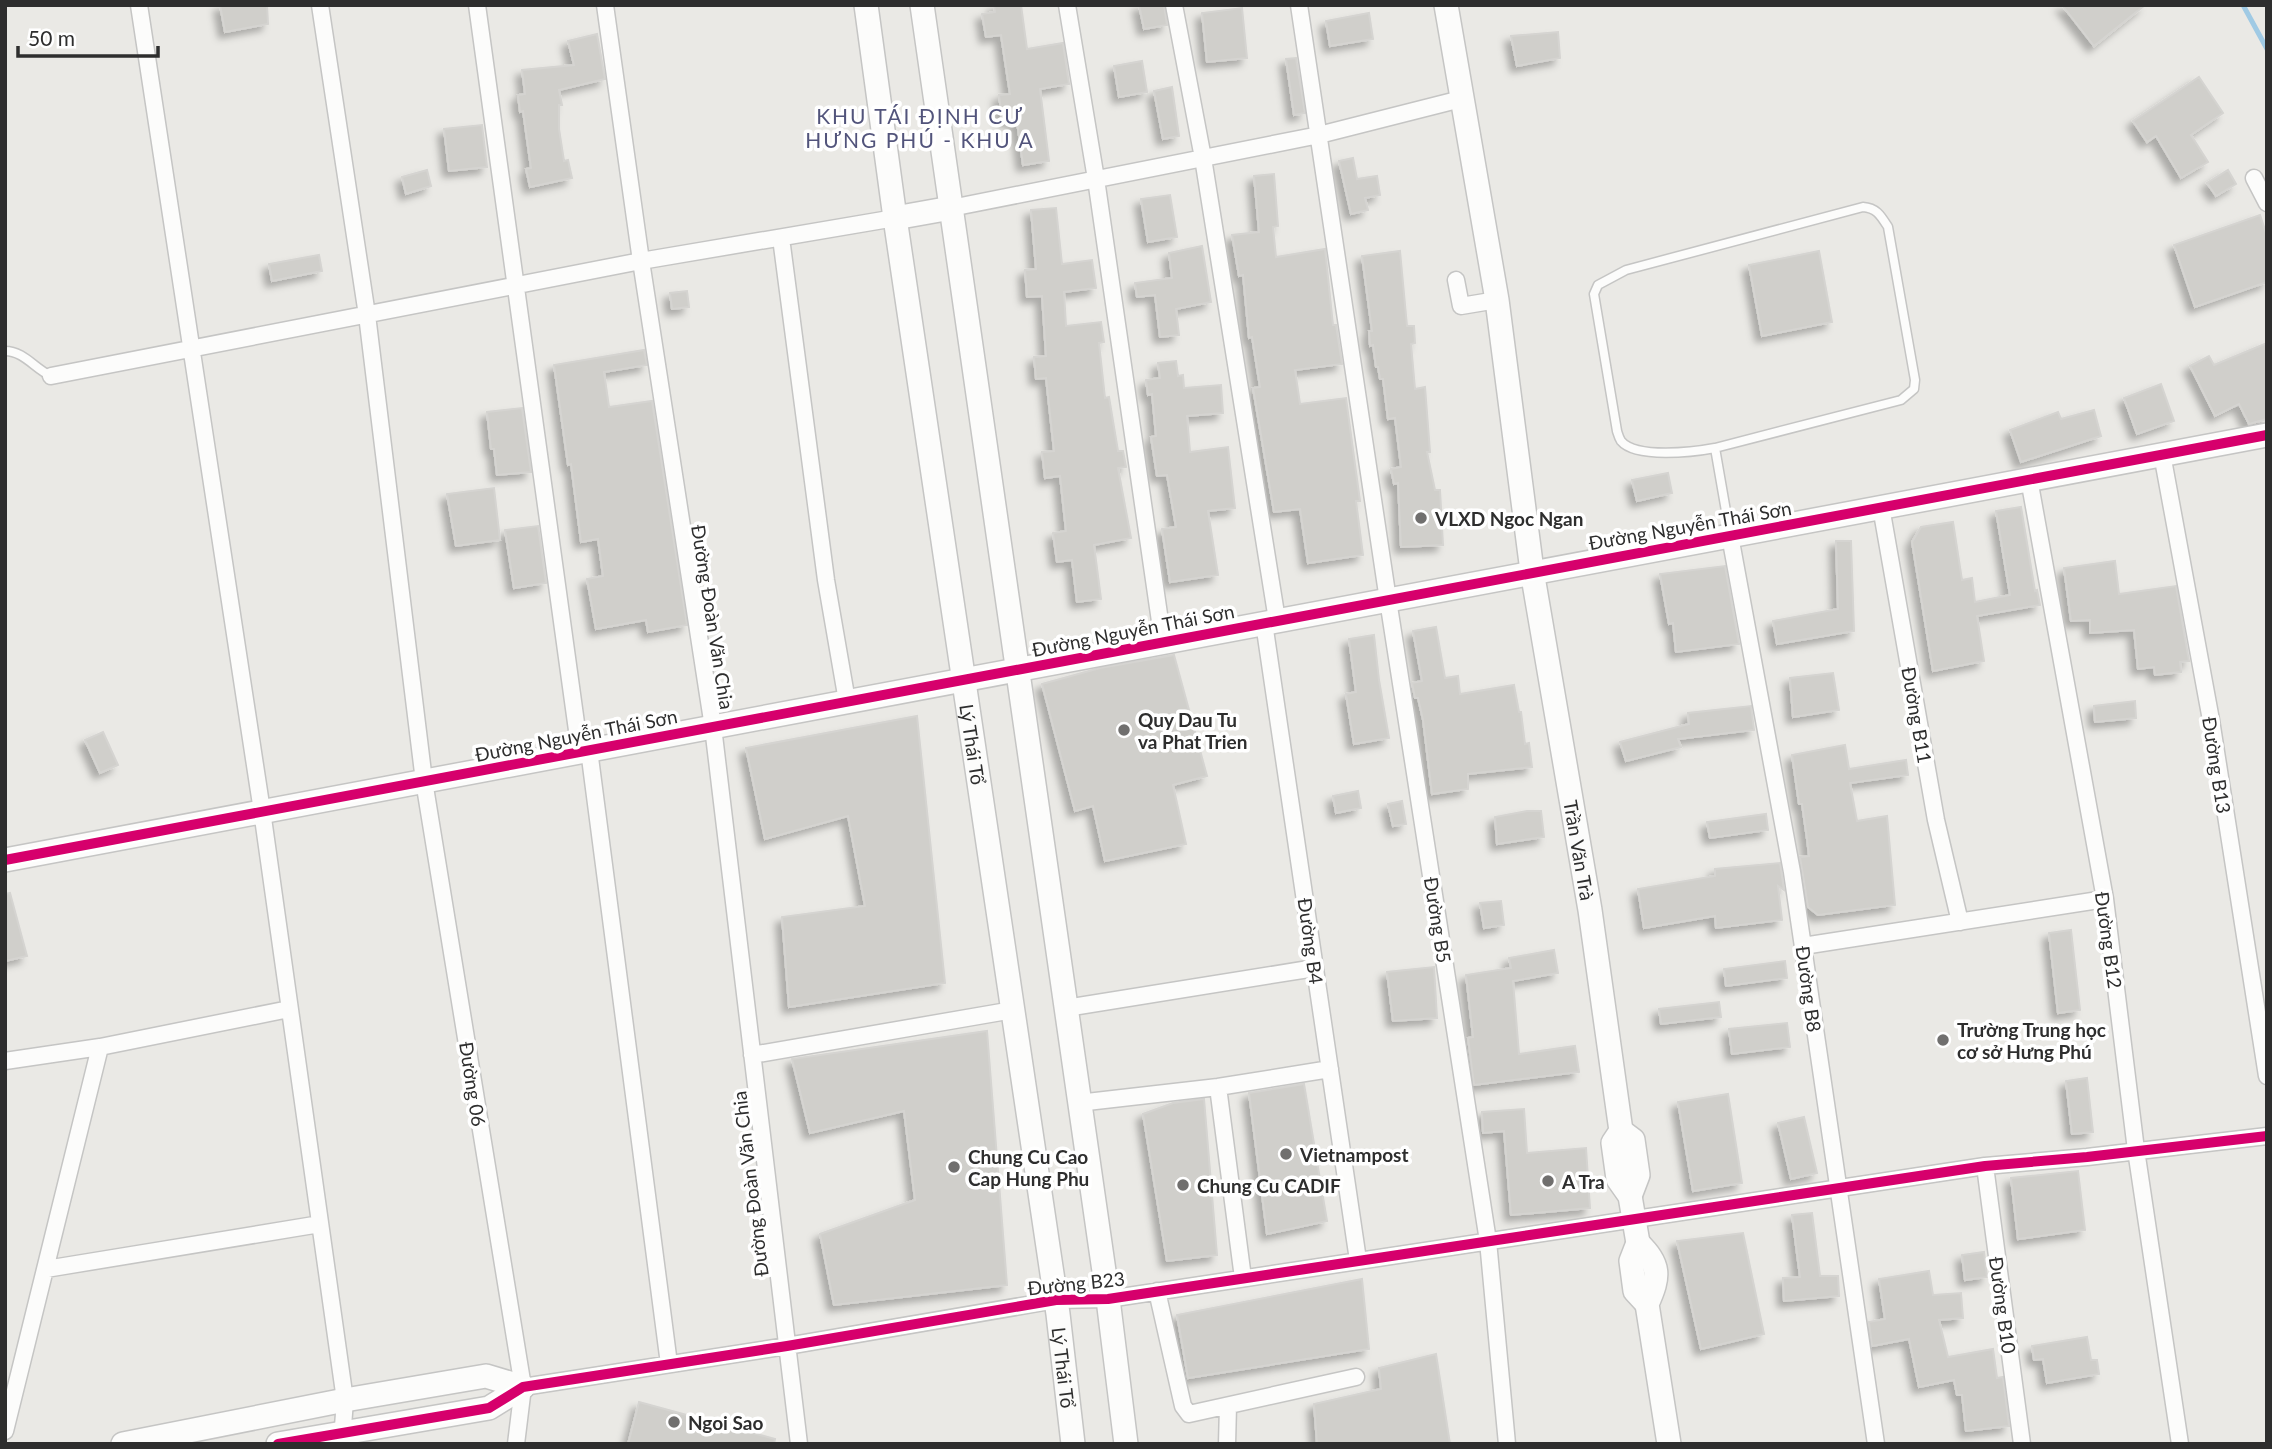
<svg xmlns="http://www.w3.org/2000/svg" width="2272" height="1449" viewBox="0 0 2272 1449" font-family="Lato,sans-serif">
<defs>
<filter id="shadow"><feDropShadow dx="-6" dy="6" stdDeviation="3.5" flood-color="#0004"/></filter>
</defs>
<rect width="100%" height="100%" fill="#eae9e5"/>
<g fill="none" stroke-linecap="round" stroke-linejoin="round">
<path stroke="#a0cae4" stroke-width="5" d="M2243 5 2267 49"/>
</g>
<path fill="#d0cfcb" stroke="#d5d4d1" stroke-width="2" filter="url(#shadow)" d="M220 5H267L268 24 225 32Z
M994 5H1021L1027 49 1063 43 1069 84 1040 89 1049 161 1023 165 1017 122 1002 119 999 95 1010 94 1001 35 986 37 982 14 995 12Z
M1139 5H1164L1167 25 1144 29Z
M2062 5H2145L2094 46Z
M1242 8 1247 58 1207 62 1202 13Z
M1369 13 1373 39 1330 46 1326 21Z
M1558 32 1560 58 1517 66 1511 36Z
M597 34 605 79 559 90 562 105H559V129L564 161 568 160 572 178 530 187 526 169 531 168 523 111 520 112 518 95 525 94 522 70 574 65 568 41Z
M1296 58 1305 113 1294 115 1286 59Z
M1142 61 1147 92 1119 97 1114 66Z
M2199 77 2223 113 2191 135 2208 162 2181 178 2156 136 2147 142 2133 121Z
M1172 87 1179 136 1163 139 1154 91Z
M482 125 487 167 449 171 444 129Z
M1353 158 1357 179 1377 176 1380 195 1365 198 1368 210 1351 214 1339 161Z
M427 170 431 186 406 194 402 177Z
M2228 170 2236 184 2216 196 2207 183Z
M1274 174 1278 226 1273 227 1276 257 1325 249 1333 325H1336L1342 364 1295 370 1300 404 1346 398 1360 501H1356L1363 555 1308 563 1300 509 1274 512 1253 388 1260 387 1252 337 1249 338 1243 275 1239 276 1232 235 1259 232 1254 176Z
M1170 195 1177 237 1148 242 1141 199Z
M1056 208 1062 264 1092 260 1096 288 1064 292 1066 326 1101 322 1104 342 1099 343 1105 398 1109 397 1118 451H1123L1126 467 1118 468 1131 538 1094 545 1101 599 1077 602 1072 560 1057 562 1053 533 1066 531 1060 476 1045 478 1042 452 1054 451 1046 378 1036 379 1034 357 1046 356 1042 296 1027 297 1025 270 1036 269 1031 210Z
M2260 215 2267 236V282L2195 307 2174 245Z
M1202 246 1211 302 1176 309 1179 335 1160 337 1155 295 1137 297 1135 283 1172 278 1169 253Z
M1400 251 1407 326H1414L1415 343 1411 344 1415 389 1425 387 1430 452H1427L1435 490H1440L1443 545 1401 547 1398 483 1394 484 1391 469 1401 467 1395 418 1388 419 1383 379H1380L1378 367H1376L1373 345 1370 346 1369 331H1372L1362 256Z
M1819 251 1832 322 1762 336 1749 265Z
M319 255 322 271 272 281 269 264Z
M687 291 689 307 672 309 670 293Z
M2267 343V419L2249 424 2239 404 2215 416 2190 366 2209 356 2214 365Z
M644 350 647 365 604 372 609 407 652 401 687 625 648 632 646 620 596 629 587 579 603 576 598 539 581 542 571 464 568 465 554 365Z
M1176 361 1178 376 1183 375 1184 388 1221 385 1223 413 1187 416 1190 452 1228 447 1235 508 1208 511 1218 575 1170 582 1162 529 1176 527 1167 475 1157 476 1151 437 1156 436 1152 394 1148 395 1146 380 1160 378 1158 363Z
M2161 384 2174 421 2137 434 2124 398Z
M522 408 531 472 497 475 494 449H491L487 412Z
M2094 410 2101 436 2021 462 2010 430 2058 412 2061 419Z
M1668 473 1672 493 1637 501 1632 480Z
M494 488 500 540 456 546 447 494Z
M2021 507 2035 591 2037 590 2040 605 1977 616 1984 661 1933 671 1912 542 1921 527 1953 522 1962 580 1972 578 1975 602 2010 595 1996 511Z
M538 526 546 583 514 588 505 530Z
M1836 541H1851L1854 631 1777 644 1773 621 1838 609Z
M2115 561 2119 594 2176 586 2189 661 2180 662 2181 672 2155 675 2154 667 2138 669 2134 630 2090 633V620L2071 621 2064 568Z
M1725 566 1739 644 1676 652 1673 623 1669 624 1660 574Z
M1436 627 1445 678 1458 676 1460 694 1514 685 1519 712H1521L1525 744 1529 743 1532 767 1468 774V789L1432 794 1423 720 1418 698H1415L1412 683 1422 681 1413 631Z
M1374 635 1379 680 1389 738 1354 744 1346 694 1356 692 1349 639Z
M1174 655 1207 776 1173 785 1186 844 1105 861 1093 806 1075 811 1042 684 1100 668Z
M1833 673 1839 710 1793 717 1790 678Z
M2135 701 2136 718 2095 722 2094 706Z
M1751 706 1754 730 1678 739 1681 747 1626 761 1620 742 1689 724 1688 713Z
M917 716 945 983 789 1007 782 917 865 906 848 816 765 839 746 748Z
M103 732 118 765 100 773 85 740Z
M1845 745 1849 769 1906 760 1908 775 1850 783 1857 821 1887 816 1895 905 1818 915 1808 907 1800 857 1809 856 1807 839 1802 804H1799L1792 755Z
M1358 791 1361 808 1336 813 1333 796Z
M1402 801 1406 824 1393 826 1388 804Z
M1527 811H1541L1544 837 1497 844 1495 817Z
M1766 814 1768 830 1710 838 1707 822Z
M1780 863 1784 890 1778 886 1782 920 1716 928 1715 916 1644 928 1638 889 1715 876V869Z
M10 893 27 956 5 961V894Z
M1501 901 1504 925 1484 928 1480 903Z
M2071 930 2080 1010 2058 1013 2049 933Z
M1554 950 1558 973 1513 981 1519 1054 1575 1046 1579 1072 1474 1085 1468 1038 1473 1037 1466 975 1511 968 1509 958Z
M1785 961 1787 978 1726 986 1724 969Z
M1434 967 1437 1018 1393 1021 1387 972Z
M1719 1002 1721 1017 1661 1024 1659 1009Z
M1787 1023 1790 1047 1732 1054 1729 1029Z
M987 1031 1007 1285 834 1305 820 1234 915 1200 904 1111 810 1133 792 1059Z
M2087 1078 2093 1132 2072 1134 2066 1081Z
M1304 1084 1327 1221 1267 1234 1249 1093Z
M1728 1094 1742 1183 1693 1191 1678 1102Z
M1204 1099 1217 1255 1167 1261 1143 1114 1173 1103Z
M1524 1109 1527 1153 1586 1148 1590 1208 1511 1215 1504 1131 1483 1133 1482 1112Z
M1804 1117 1817 1173 1791 1179 1778 1123Z
M2078 1171 2085 1230 2018 1239 2011 1178Z
M1812 1213 1820 1276H1838L1839 1296 1784 1301 1783 1278 1800 1277 1792 1215Z
M1743 1233 1764 1334 1701 1349 1677 1241Z
M1984 1252 1987 1277 1965 1280 1962 1255Z
M1929 1271 1933 1295 1961 1293 1963 1318 1939 1320 1948 1357 1993 1349 1997 1378 2003 1377 2009 1426 1966 1431 1962 1395H1957L1954 1380 1919 1387 1909 1339 1872 1346 1869 1322 1885 1319 1879 1279Z
M1362 1279 1369 1349 1188 1378 1177 1315Z
M2087 1337 2091 1360H2097L2099 1374 2047 1383 2043 1359 2034 1360 2032 1346Z
M1436 1354 1450 1444H1317L1314 1404 1381 1389 1379 1368Z
M639 1402 775 1439 774 1444H628Z"/>
<g fill="none" stroke-linecap="round" stroke-linejoin="round">
<defs>
<path id="lane" d="M5 351C24 351 35 369 51 376
M1715 448 1901 400 1914 389 1915 380 1888 227C1881 216 1877 208 1863 207L1626 270 1598 285 1594 294 1617 431C1618 434 1619 438 1621 441 1636 459 1694 452 1715 448L1730 534"/>
<path id="street" d="M139 5 262 811 345 1400 342 1440
M320 5 367 315 424 781 523 1387 516 1444
M477 5 580 752
M605 5 641 261 713 727 799 1444
M1067 5 1096 179 1163 642
M1174 5 1203 158 1277 620
M1299 5 1388 600 1488 1241 1507 1444
M2254 178 2267 203
M951 208 1319 135 1461 99
M781 238 826 580 847 701
M1456 280 1461 306 1497 300
M51 376 641 261 895 218
M2162 454 2211 720 2267 1076
M2029 479 2105 899 2136 1150 2180 1444
M1881 507 1936 820 1960 922
M1730 536 1792 872 1876 1444
M1264 623 1358 1260
M589 750 669 1364
M1803 946 2105 899
M1066 1008 1315 968
M752 1055 1013 1010
M5 1061 100 1047
M1218 1087 1243 1278
M1078 1103 1218 1087 1330 1069
M1985 1166 2022 1444
M46 1269 320 1224
M1157 1291 1183 1406 1189 1414 1356 1377
M523 1387 787 1346 1056 1300 1108 1299 1985 1166 2087 1157 2267 1136
M5 1431 100 1047 289 1009
M1227 1444 1228 1406"/>
<g id="secondary">
<path id="s1" d="M866 5 895 218 1058 1314 1073 1444"/>
<path d="M922 5 1108 1299 1126 1444"/>
<path id="s2" d="M1446 5 1497 300 1532 571 1590 910 1621 1131 1613 1143 1618 1179 1630 1196 1638 1243"/>
<path d="M895 218 951 208"/>
<path d="M5 860 2267 435"/>
<path d="M1621 1131 1633 1140 1638 1175 1630 1196"/>
<path d="M1638 1243C1660 1265 1660 1275 1647 1304L1669 1444"/>
<path d="M1638 1243 1631 1261 1635 1291 1647 1304"/>
<path d="M123 1444 345 1400 486 1376 523 1387"/>
<path d="M278 1444 489 1408 523 1387"/>
</g>
</defs>
<use href="#lane" stroke="#c5c5c4" stroke-width="11"/>
<use href="#street" stroke="#c5c5c4" stroke-width="19"/>
<use href="#secondary" stroke="#c5c5c4" stroke-width="26"/>
<use href="#lane" stroke="#fcfcfb" stroke-width="8"/>
<use href="#street" stroke="#fcfcfb" stroke-width="16"/>
<use href="#secondary" stroke="#fcfcfb" stroke-width="23"/>
<defs>
<path id="cycleway" d="M5 860 2267 435
M278 1444 489 1408 523 1387 787 1346 1056 1300 1108 1299 1985 1166 2087 1157 2267 1136"/>
</defs>
<use href="#cycleway" stroke="#fff" stroke-width="15"/>
<use href="#cycleway" stroke="#d6006c" stroke-width="10"/>
</g>
<g fill="#706f6e" stroke="#fff" stroke-width="2.5">
<circle cx="1421" cy="518" r="7"/>
<circle cx="1124" cy="730" r="7"/>
<circle cx="1943" cy="1040" r="7"/>
<circle cx="1286" cy="1154" r="7"/>
<circle cx="954" cy="1167" r="7"/>
<circle cx="1548" cy="1181" r="7"/>
<circle cx="1183" cy="1185" r="7"/>
<circle cx="674" cy="1422" r="7"/>
</g>
<g text-anchor="middle" dominant-baseline="central" stroke-width="7" stroke-linejoin="round" paint-order="stroke">
<g font-size="19" font-weight="bold" fill="#2e2e2e" stroke="#fff" text-anchor="start">
<text x="1435" y="518">VLXD Ngoc Ngan</text>
<text x="1138" y="719">Quy Dau Tu<tspan x="1138" dy="22">va Phat Trien</tspan></text>
<text x="1957" y="1029">Trường Trung học<tspan x="1957" dy="22">cơ sở Hưng Phú</tspan></text>
<text x="1300" y="1154">Vietnampost</text>
<text x="968" y="1156">Chung Cu Cao<tspan x="968" dy="22">Cap Hung Phu</tspan></text>
<text x="1562" y="1181">A Tra</text>
<text x="1197" y="1185">Chung Cu CADIF</text>
<text x="688" y="1422">Ngoi Sao</text>
</g>
<g font-size="19" fill="#2e2e2e" stroke="#fff">
<text transform="translate(1690 525) rotate(-10)">Đường Nguyễn Thái Sơn</text>
<text transform="translate(713 617) rotate(81)">Đường Đoàn Văn Chia</text>
<text transform="translate(1133 630) rotate(-11)">Đường Nguyễn Thái Sơn</text>
<text transform="translate(1917 715) rotate(80)">Đường B11</text>
<text transform="translate(576 735) rotate(-11)">Đường Nguyễn Thái Sơn</text>
<text stroke="none"><textPath href="#s1" startOffset="747">Lý Thái Tổ</textPath></text>
<text transform="translate(2217 765) rotate(81)">Đường B13</text>
<text stroke="none"><textPath href="#s2" startOffset="856">Trần Văn Trà</textPath></text>
<text transform="translate(1438 920) rotate(81)">Đường B5</text>
<text transform="translate(2109 940) rotate(82)">Đường B12</text>
<text transform="translate(1311 941) rotate(82)">Đường B4</text>
<text transform="translate(1809 989) rotate(82)">Đường B8</text>
<text transform="translate(473 1084) rotate(81)">Đường 06</text>
<text transform="translate(750 1184) rotate(-97)">Đường Đoàn Văn Chia</text>
<text transform="translate(1076 1283) rotate(-6)">Đường B23</text>
<text transform="translate(2003 1305) rotate(82)">Đường B10</text>
<text stroke="none"><textPath href="#s1" startOffset="1377">Lý Thái Tổ</textPath></text>
</g>
<g font-size="21" letter-spacing="2" fill="#52547b" stroke="#fff">
<text x="920" y="115">KHU TÁI ĐỊNH CƯ<tspan x="920" dy="24">HƯNG PHÚ - KHU A</tspan></text>
</g>
</g>
<rect width="2272" height="1449" fill="none" stroke="#2e2e2e" stroke-width="14"/>
<path d="M18 46v10h140v-10" fill="none" stroke="#2e2e2e" stroke-width="3.5"/>
<text x="28" y="46" font-size="21" fill="#2e2e2e" stroke="#ffffff" stroke-width="5" paint-order="stroke">50 m</text>
</svg>
